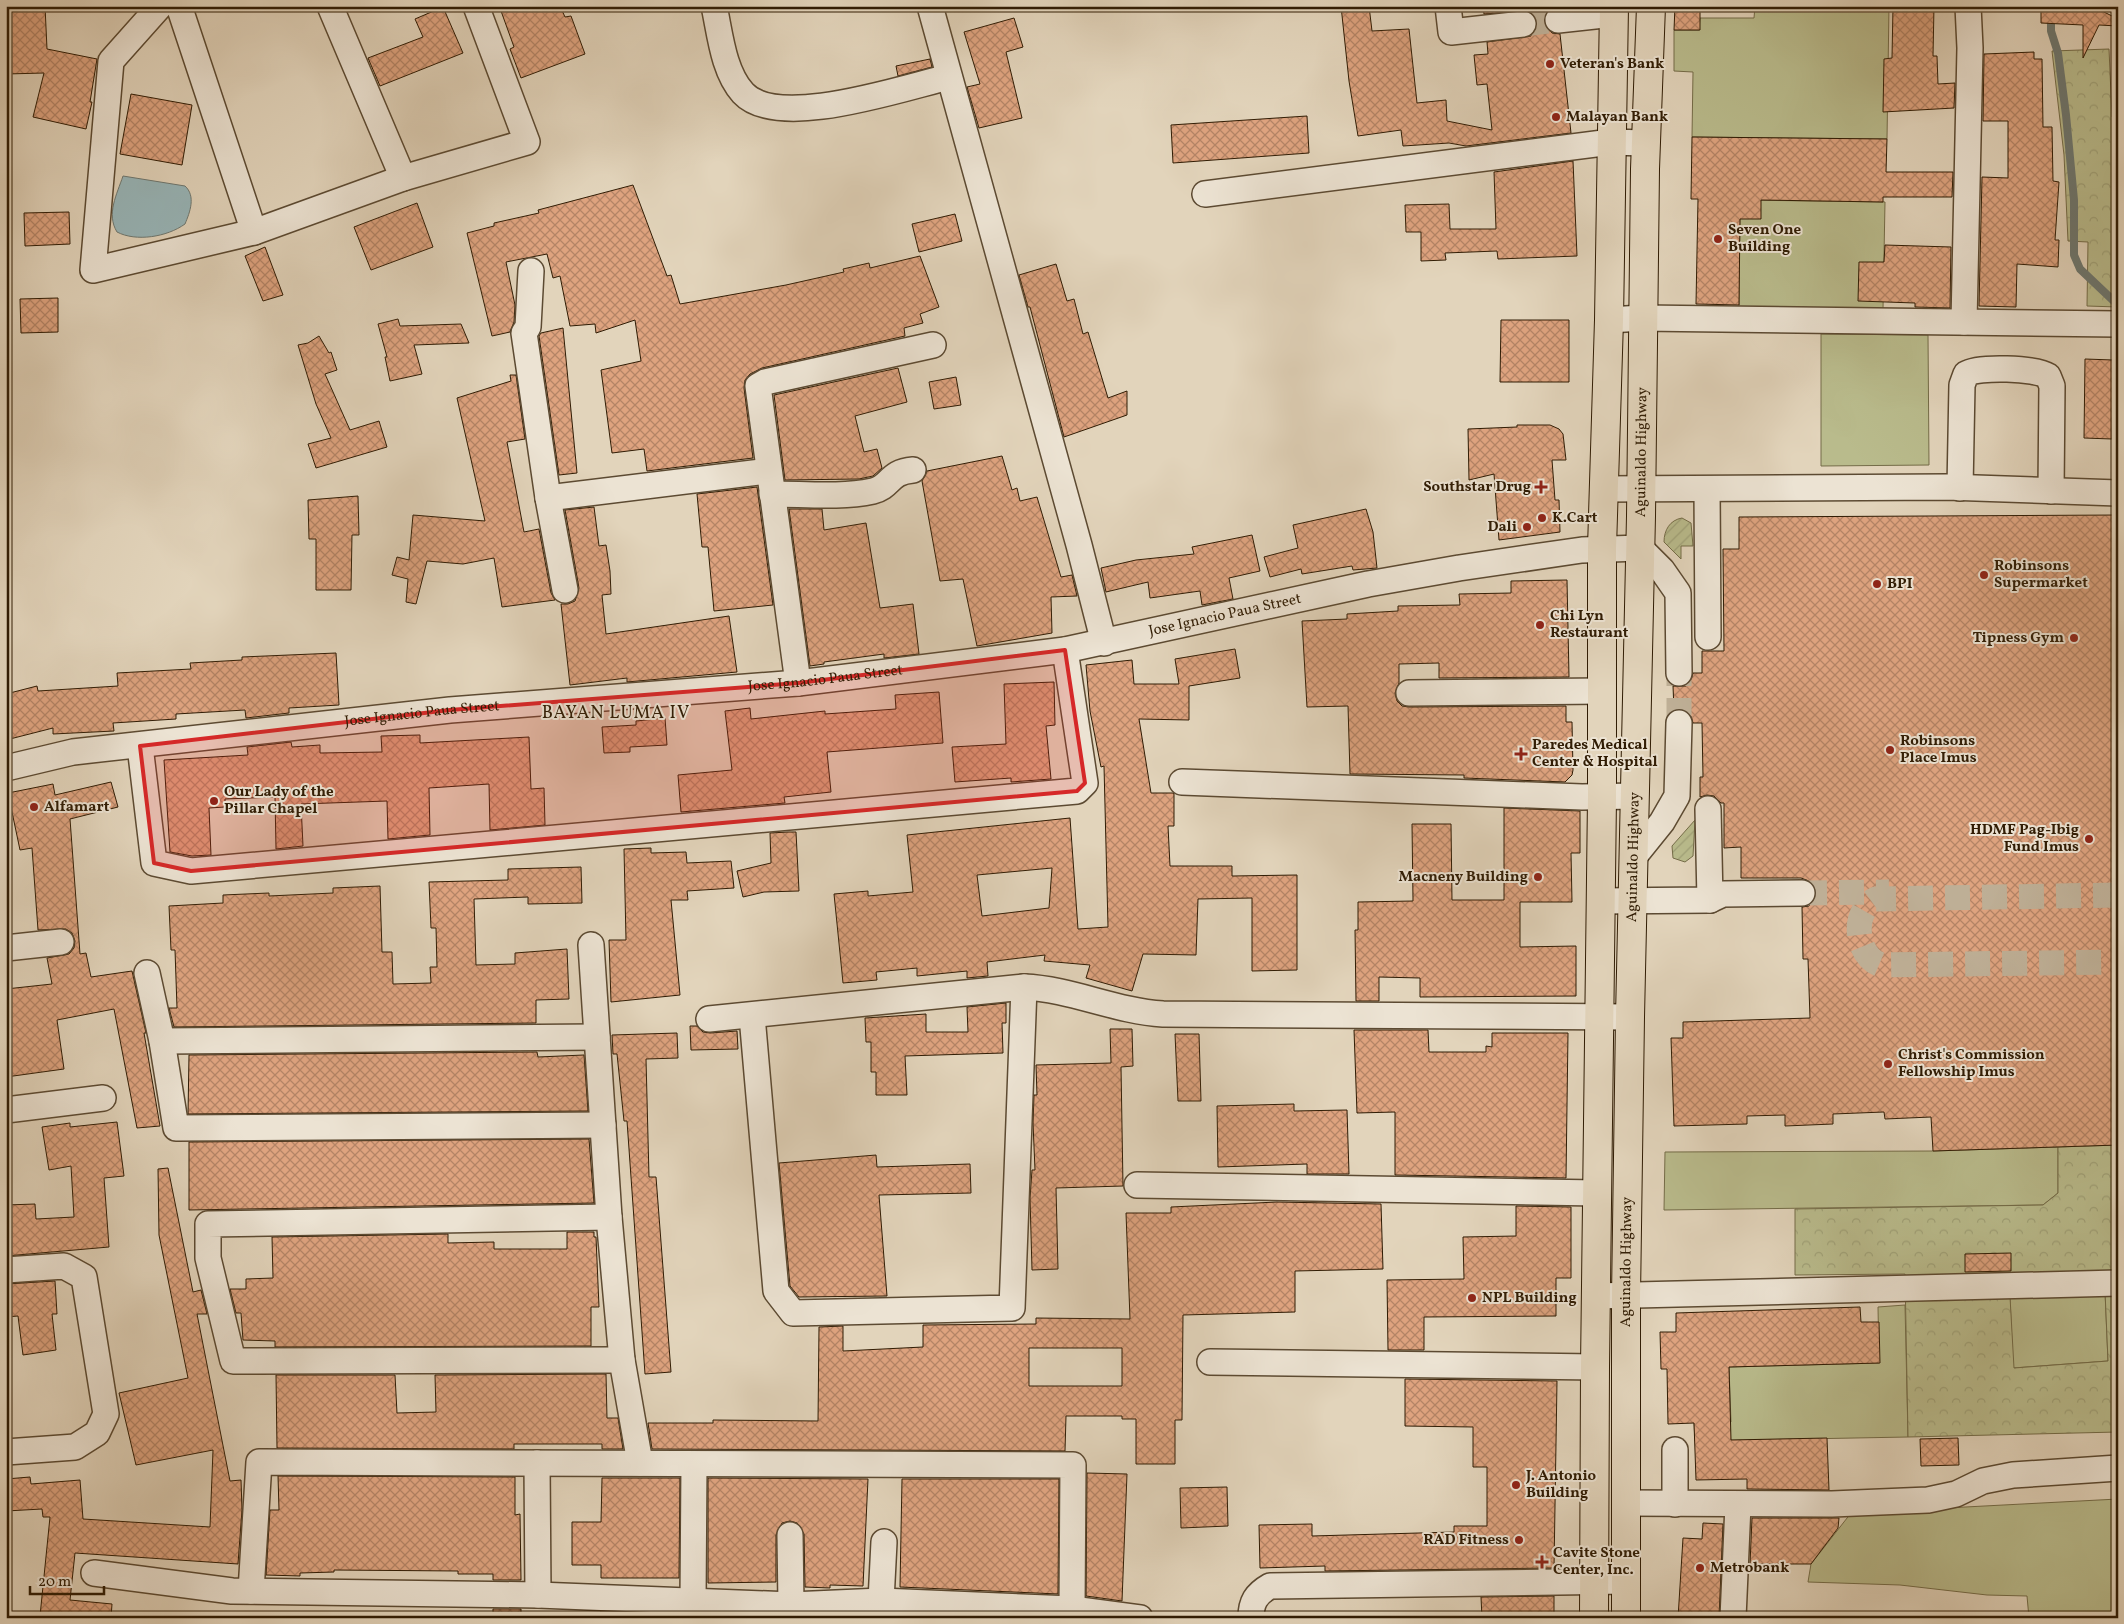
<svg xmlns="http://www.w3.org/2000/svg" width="2124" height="1624" viewBox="0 0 2124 1624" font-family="Vollkorn,serif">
<defs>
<pattern id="forest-crowns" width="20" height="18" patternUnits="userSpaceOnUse" patternTransform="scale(1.25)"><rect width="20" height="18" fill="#b9bb8c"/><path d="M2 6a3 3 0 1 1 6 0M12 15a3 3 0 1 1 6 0" fill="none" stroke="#9fa077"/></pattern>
<pattern id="garden-furrows" width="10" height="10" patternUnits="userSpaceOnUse" patternTransform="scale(1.25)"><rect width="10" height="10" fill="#b9bb8c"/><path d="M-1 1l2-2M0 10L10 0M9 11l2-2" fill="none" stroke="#9fa077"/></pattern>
<pattern id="building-cross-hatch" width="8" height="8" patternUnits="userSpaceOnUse" patternTransform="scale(1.25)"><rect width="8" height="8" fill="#dea37f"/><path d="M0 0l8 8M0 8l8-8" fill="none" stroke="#b48466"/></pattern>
</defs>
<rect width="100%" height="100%" fill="#e2d4bb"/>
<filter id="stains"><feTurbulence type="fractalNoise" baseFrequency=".004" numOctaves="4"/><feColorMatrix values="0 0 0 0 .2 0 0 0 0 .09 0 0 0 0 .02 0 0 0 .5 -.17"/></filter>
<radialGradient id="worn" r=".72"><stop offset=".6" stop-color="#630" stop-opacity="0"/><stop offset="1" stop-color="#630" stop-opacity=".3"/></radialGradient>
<path fill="#b9bb8c" stroke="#746c48" d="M1755 6H1889L1887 139 1692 137 1693 72 1674 71V30H1699L1700 18H1754Z
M1740 200 1885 202 1883 309 1739 307Z
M1821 334 1928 335 1929 465 1821 466Z
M2058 1147V1193L2043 1205 1664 1210 1665 1152 1933 1151Z
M2105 1291 2108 1361 2013 1368 2010 1297Z
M1905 1305 1908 1437 1695 1441 1694 1423 1731 1422 1729 1367 1879 1363 1878 1307Z
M2118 1499V1618H2029L2027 1596 1987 1595 1900 1585 1808 1582 1811 1564 1851 1513Z"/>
<path fill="url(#forest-crowns)" stroke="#746c48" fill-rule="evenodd" d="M2109 49 2112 117H2118V307L2087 306 2088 242 2068 241 2064 155 2052 51Z
M2118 1145V1432L1908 1437 1905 1274 1795 1275V1209L2043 1205 2058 1193V1147ZM2105 1291 2108 1361 2014 1368 2010 1297Z"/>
<path fill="url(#garden-furrows)" stroke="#746c48" d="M1682 518 1691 523 1693 546H1681V559L1664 542C1664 530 1670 520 1682 518Z
M1695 820 1693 856 1685 862 1673 858 1672 846Z"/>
<path fill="#98b6b9" stroke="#6e7871" d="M123 176 185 186C196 196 190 212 185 224 167 237 136 242 117 232 106 214 117 194 123 176Z"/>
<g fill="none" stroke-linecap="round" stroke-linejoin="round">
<path stroke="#6e7871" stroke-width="8" d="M2051 14V31L2058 53 2066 115 2074 200V255L2080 269 2118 305"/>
</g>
<path fill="url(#building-cross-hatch)" stroke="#301c04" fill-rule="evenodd" d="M6 6H45L47 49 97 59 90 102H92L86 129 33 117 44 73 6 74Z
M515 6H560L565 17 571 16 585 54 521 78 510 49 514 47 501 11Z
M1341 6H1369L1372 31 1409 29 1417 103 1446 100 1447 121 1492 130 1487 84 1477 85 1474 55 1488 54 1487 42 1531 36 1536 30 1537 23 1534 15 1528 11 1484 14 1483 6H1555L1545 14 1544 22 1552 33 1560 34 1571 133 1466 146 1449 143 1403 146 1401 130 1358 136 1349 81Z
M1675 6H1700V30H1674Z
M1893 6H1934L1933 56H1937L1938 84 1955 83 1954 108 1883 112 1884 59 1892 58Z
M2041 6H2092L2118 19V26L2099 25 2083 58V25L2041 23Z
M443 7 463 53 380 86 368 58 423 37 415 19Z
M1014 18 1023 47 1006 52 1022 118 979 128 967 87 980 84 964 32Z
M2034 52V59H2042L2043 127H2052L2053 181 2059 182 2055 240H2059L2058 267 2017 264 2016 307 1979 306 1982 177 2008 178V121H1983L1984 54Z
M930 59 932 67 898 76 896 66Z
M131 94 192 105 182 165 120 154Z
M1307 116 1309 153 1173 163 1171 125Z
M1692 137 1887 139 1886 172H1953L1952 197H1883V202L1761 200V219H1740L1739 305 1696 304 1698 199H1691Z
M1573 161 1577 256 1498 259 1497 251 1445 253 1446 260 1421 261V232H1406L1405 205 1449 204 1450 229H1496L1494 172Z
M633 185 667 276 671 275 680 304 786 285 844 272 843 269 869 263 870 268 920 256 939 307 920 314 923 323 904 328 905 336 762 368 750 374 745 380 744 388 753 458 647 471 644 449 612 453 601 370 641 361 635 320 596 333 595 324 570 326 560 276 553 278 547 254 506 262 515 305 514 322 510 332 492 336 467 233 494 226V223L539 213 538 210Z
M417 203 433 247 371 270 354 227Z
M69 212 70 244 25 246 24 213Z
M955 214 962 241 919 252 912 224Z
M1885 245 1951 247 1950 308 1915 307V303L1858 301 1859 262H1884Z
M265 247 283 295 263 301 245 256Z
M1056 264 1067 301 1074 299 1083 334 1088 332 1108 398 1127 391V415L1064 437 1030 307H1028L1019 275Z
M58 298V332L21 333 20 299Z
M398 319 400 326 461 324 469 343 414 345 422 374 390 381 385 357H387L378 324Z
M1501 320H1569V382H1500Z
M563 328 577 473 559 475 539 336 541 333Z
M319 336 329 353 331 352 337 370 325 374 350 430 379 421 387 447 316 468 308 444 331 438 316 404 298 345 308 343Z
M2085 359 2113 360 2112 439 2084 438Z
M898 368 907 402 855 416 864 452 877 449 882 468 873 476 859 479 785 480 774 395Z
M510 375H516L525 439 507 442 524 532 539 529 551 593 555 600 502 607 494 558 463 564 427 561 416 604 406 602 408 579 392 575 397 557 409 560 413 515 485 521 457 398 511 381Z
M956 377 961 405 934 409 929 382Z
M1517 425H1550L1559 429 1563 434 1566 460H1552L1555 500H1559L1560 532 1499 540 1494 474 1469 480 1468 429 1517 427Z
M1002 456 1012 490 1017 488 1020 501 1037 497 1061 577 1072 575 1077 596 1051 597 1052 633 977 646 963 579 940 581 922 481 927 471Z
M757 487 773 605 714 611 708 547H702L697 494Z
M358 496 359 535H352L351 590H316V539H309L308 500Z
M594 507 599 546 606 545 610 571 611 594 602 595 606 634 729 616 737 672 627 682V678L570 685 561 604H568L575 601 579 588 565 510Z
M789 509H822L824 530 866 523 880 608 913 604 919 654 884 658V654L824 662V664L810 666Z
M1366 509 1373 532 1377 568 1353 570 1352 566 1302 574 1301 569 1270 577 1264 557 1298 548 1293 525Z
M2118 515V1145L1933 1151 1931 1117 1885 1119 1884 1112 1833 1114V1124L1785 1126V1115L1747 1116V1124L1674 1126 1671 1038H1683V1022L1810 1018 1808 959H1803L1802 907 1809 906 1814 900 1816 893 1815 886 1809 881 1801 878H1741V847L1724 848V803H1721L1714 796 1707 795 1700 797V777H1703L1702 723H1693L1691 716 1686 711 1674 710 1673 686H1686L1691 680 1693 673H1702V651H1724L1723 549H1739V517Z
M1252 535 1260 571 1229 578 1233 599 1202 605 1200 591 1150 598 1148 582 1106 592 1101 568 1136 560 1194 554 1192 547Z
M1567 580 1569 677 1439 678V663L1399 664V683L1395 693 1397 701 1402 706 1409 707 1566 706V722H1572L1573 770 1572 775 1565 782 1464 778V775L1350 774 1348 706 1307 707 1302 621 1347 619V614L1398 611V606L1460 605 1459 594 1511 593V581Z
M1235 649 1240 678 1189 686V720L1139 719 1151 793H1174V826H1168L1170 866H1232V876L1297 875V970L1252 971V898L1198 899 1196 955 1143 954 1132 991 1086 978 1090 965 1044 961 1045 955 987 962 988 976 967 978V971L917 976V968L876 972 877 980 843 983 834 894 868 891V896L913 892 907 835 1070 818 1078 929 1108 927 1104 766 1101 767 1090 711 1086 665 1132 660 1134 684H1179L1175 659ZM1052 868 1049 908 982 916 977 875Z
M336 653 339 705 289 708V713L246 718 245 710 176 714V719L113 723 114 731 53 734V728L6 740V694L37 686 38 691 118 686 117 673 191 669 190 663 242 660V657Z
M1054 682 1055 725 1046 726 1051 779 1011 782V778L955 782 952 747 1006 744 1004 684Z
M939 692 943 743 827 752 831 792 784 797 785 803 681 812 678 775 732 770 725 711 750 708 751 719 825 711V714L896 709 895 695Z
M665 718 667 745 630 747V752L604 753 602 727 636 725V721Z
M420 735V743L529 737 531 789 544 788 545 825 490 830 489 784 429 788 430 835 388 839 387 801 301 804 303 846 276 849 275 797 225 799V807L209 808 211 855 192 856 170 852 164 760 248 755 247 747 291 742 292 747 320 745V753L382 752 381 736Z
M111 782 118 807 70 819 80 954 86 953 91 977 132 971 146 1033H144L160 1126 137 1128 114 1009 57 1020 64 1069 6 1077V989L52 984 47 958 69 954 74 948 75 941 72 933 66 929 38 930 32 848 20 850 8 793 53 784 55 795Z
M1504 808 1580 811V853H1571L1572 902H1520V947L1576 946V996L1420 997V978L1379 977V1001H1356L1355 930H1358V902L1413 901 1412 824H1451L1452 900H1504Z
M788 832H796L799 891 764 892 743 897 737 871 771 863 770 833Z
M651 848V853L686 852 687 863 731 861 734 888 687 891 688 900H671L680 995 611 1002 609 940H626L624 849Z
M581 867 582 903 528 904V897L474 899 476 965 515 964V953L567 949 569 999 536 1000V1023L174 1027 169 1008H177L175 950H171L169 906 223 903V895L269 893V896L333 893V888L380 886 382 952H392L393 984 431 983 430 967H437L436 928H431L429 882 508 880V869Z
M1006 1003V1023H1002L1003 1053 905 1056 907 1095H876V1072H871V1042H866L865 1018 926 1014V1032H968L967 1007Z
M690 1026H697L703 1032 710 1033 737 1031 738 1049 691 1050Z
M1110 1029H1132L1133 1066 1121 1067 1123 1186 1056 1188 1058 1269 1032 1270 1030 1198 1032 1170H1035L1033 1123 1034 1095H1037L1036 1065 1111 1063Z
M1354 1030H1428L1429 1052H1486V1046L1492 1047V1033H1568L1566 1178 1395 1175V1112L1357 1113Z
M677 1033 678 1058 646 1059 649 1177H656L671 1372 645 1374 627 1121H624L617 1054H613L612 1035Z
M1175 1034H1199L1201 1101H1178Z
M537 1052 538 1057 584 1055 588 1111 188 1114 189 1055Z
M1294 1104V1111L1347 1110 1349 1174H1307V1164L1218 1167 1217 1106Z
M117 1122 124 1176 104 1178 109 1247 6 1256V1205L35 1204 36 1219 74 1217 71 1166 49 1170 42 1127 70 1123V1127Z
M589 1139 594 1203 189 1210V1142Z
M876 1155 877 1167 970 1164 971 1193 879 1195 887 1296 799 1297 790 1286 779 1163Z
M168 1168 193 1292 201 1290 207 1314H197L230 1481 241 1480 242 1510 238 1564 75 1553 70 1600 112 1604 111 1618 40 1616 50 1517H43L42 1509 6 1511V1479L30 1477 31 1484 80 1480 83 1519 210 1527 213 1450 136 1465 119 1393 188 1378 159 1235 158 1169Z
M1277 1202 1381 1204 1383 1269 1295 1271V1312L1183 1315 1182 1420H1175V1464H1136V1419H1122V1416H1066L1065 1451 652 1449 648 1423H713V1420L818 1421 819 1327 843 1326V1351L923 1347V1325L1036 1324V1318L1130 1319 1126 1213H1171V1207ZM1029 1348H1122V1386H1029Z
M1516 1206 1571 1207V1278H1556V1316L1424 1317V1350H1388L1387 1280 1464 1279 1463 1237 1516 1236Z
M567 1232H594V1237H596L599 1307H591V1346L275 1347V1341L243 1340 241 1313H236L230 1289H246V1279L273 1278 272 1237 448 1234V1243L494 1242V1249H567Z
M2011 1253V1271L1965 1272V1254Z
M55 1281 57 1314H52L56 1350 23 1355 18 1316 6 1317V1284Z
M1860 1307 1861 1322H1879L1880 1363 1729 1367 1731 1440 1827 1438 1829 1490 1747 1489V1479L1696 1480 1694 1423 1668 1424 1667 1369H1661L1660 1332H1676V1313Z
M606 1374 607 1418H618L623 1449H602V1444H514V1449L277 1448 276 1375H395L397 1413 436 1412 435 1375Z
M1405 1379 1557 1381 1554 1568 1325 1571V1566L1260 1568 1259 1525 1312 1524V1536L1454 1532V1526H1487V1467H1473V1427L1405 1426Z
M1958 1438 1959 1465 1921 1466 1920 1439Z
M1087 1473 1127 1474 1122 1601 1086 1596Z
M278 1476 515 1477V1515L520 1514 521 1580H493V1574H458V1571L334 1570V1572L300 1573V1576L266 1575 270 1510H279Z
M602 1478H680L679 1578H601V1565H572V1522H601Z
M708 1478 868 1479 863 1586 830 1585V1588L805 1587 804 1534 797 1523 790 1521 782 1523 776 1535V1582L708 1583Z
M902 1479H1059L1058 1594 900 1587Z
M1227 1487 1228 1526 1181 1528 1180 1488Z
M1752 1518H1839L1838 1528 1811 1564H1750Z
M1703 1523 1723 1524 1719 1618H1678L1683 1538 1702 1539Z
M1554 1596V1618H1482L1481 1597Z
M493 1609H521V1618H493Z
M600 1612 644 1614 650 1618H600Z"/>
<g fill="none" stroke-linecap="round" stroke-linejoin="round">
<path stroke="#beaf96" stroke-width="25" stroke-dasharray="25 12" stroke-linecap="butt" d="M1523 24 1558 20
M1679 723V673
M1802 893 1889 892
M2118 895 1876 899C1851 911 1855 956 1881 965L2118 962"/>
<defs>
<g id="minor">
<path d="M160 6 111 61 93 270 254 232 403 178 527 142 476 6"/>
<path d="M179 6 254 232"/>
<path d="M330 6 403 178"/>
<path d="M714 6C720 33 723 71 743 93 778 131 905 87 949 77"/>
<path d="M930 6 1079 545 1104 643"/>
<path d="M1448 6 1451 32 1523 24"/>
<path d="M1558 20 1613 14"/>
<path d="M1205 194 1611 142 1645 143"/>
<path d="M531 271 528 327 524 333 548 498 565 590"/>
<path d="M1609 320 1642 318 2118 324"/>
<path d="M1964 322 1970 48 1968 6"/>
<path d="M1960 488 1962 385 1966 374C1978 366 2036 368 2048 376L2052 386 2051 491"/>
<path d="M1603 489 1947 487 2118 493"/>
<path d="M1707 489 1708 637"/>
<path d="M772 494C805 494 840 498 873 491 891 487 888 472 913 470"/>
<path d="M548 498 768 471"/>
<path d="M798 683 758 386 765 382 933 345"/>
<path d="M1409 693 1603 691"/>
<path d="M140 746 154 863 191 871 1077 791 1085 783 1065 650"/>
<path id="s1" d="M6 768 73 752 450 710 798 683 1065 650 1368 584 1459 568 1582 550 1640 548 1662 570 1678 593 1679 673"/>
<path d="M1182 782 1582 797 1635 796"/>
<path d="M1708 809 1710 900"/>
<path d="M1633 858 1662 822 1677 796 1679 723"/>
<path d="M1600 901 1710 900 1723 894 1802 893"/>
<path d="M591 945 609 1217 622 1360 640 1463"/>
<path d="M6 948 61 942"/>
<path d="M147 973 162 1041 176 1128 603 1125"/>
<path d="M752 1016 776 1291 793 1313 1012 1308 1024 987"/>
<path d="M709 1019 1024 987C1071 989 1115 1011 1163 1014L1630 1017"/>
<path d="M162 1041 597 1037"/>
<path d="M6 1110 103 1098"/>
<path d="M1137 1185 1597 1193"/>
<path d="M609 1217 208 1224V1258L233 1361 622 1360"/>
<path d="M6 1270 64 1266 84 1277 106 1414 97 1433 75 1447 6 1452"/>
<path d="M1595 1296 2118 1283"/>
<path d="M1210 1362 1595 1367"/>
<path d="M537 1463 538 1595"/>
<path d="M1627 1503 1832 1504 1928 1500 1956 1494 1983 1481 2013 1475 2118 1468"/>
<path d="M1675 1504V1450"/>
<path d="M790 1535 791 1605"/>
<path d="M94 1573 232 1591 538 1595 791 1605 881 1601 1072 1609 1140 1618"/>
<path d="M251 1591 259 1462 1073 1465 1072 1609"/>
<path d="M693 1601 694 1464"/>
<path d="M881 1601 884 1542"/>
<path d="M1251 1618C1251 1602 1256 1594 1270 1586L1627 1581"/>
<path d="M1733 1618 1738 1505"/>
</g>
<g id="highway">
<path d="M1594 1618 1595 1367 1602 797V548L1609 320 1614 6"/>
<path id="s2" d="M1626 1618V1297L1630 1017 1641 516 1645 169 1651 6"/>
</g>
</defs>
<use href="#minor" stroke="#5c4a32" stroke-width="28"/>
<use href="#highway" stroke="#301c04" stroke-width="30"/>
<use href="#minor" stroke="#ece3d3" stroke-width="25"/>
<use href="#highway" stroke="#e2d4bb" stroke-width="28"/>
</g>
<path fill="#d62828" fill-opacity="0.2" stroke="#d62828" stroke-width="4" stroke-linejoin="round" d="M1065 650 1085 783 1077 791 191 871 154 863 140 746 450 710 798 683Z"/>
<g fill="#8f2418" stroke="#ece3d3" stroke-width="2">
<circle cx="1550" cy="64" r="5"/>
<circle cx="1556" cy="117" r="5"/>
<circle cx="1718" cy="239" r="5"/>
<path d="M1538.5 479.5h5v5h5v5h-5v5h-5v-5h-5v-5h5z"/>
<circle cx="1542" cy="518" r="5"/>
<circle cx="1527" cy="527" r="5"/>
<circle cx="1984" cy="575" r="5"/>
<circle cx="1877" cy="584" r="5"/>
<circle cx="1540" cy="625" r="5"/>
<circle cx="2074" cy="638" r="5"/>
<circle cx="1890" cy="750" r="5"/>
<path d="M1518.5 746.5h5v5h5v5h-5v5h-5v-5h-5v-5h5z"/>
<circle cx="214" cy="801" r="5"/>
<circle cx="34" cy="807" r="5"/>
<circle cx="2089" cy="839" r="5"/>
<circle cx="1538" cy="877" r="5"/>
<circle cx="1888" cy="1064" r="5"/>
<circle cx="1472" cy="1298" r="5"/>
<circle cx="1516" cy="1485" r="5"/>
<circle cx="1519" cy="1540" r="5"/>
<path d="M1539.5 1554.5h5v5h5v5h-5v5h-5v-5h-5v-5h5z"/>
<circle cx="1700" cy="1568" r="5"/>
</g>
<g text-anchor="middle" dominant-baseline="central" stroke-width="4" stroke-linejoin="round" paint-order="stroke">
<g font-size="15" font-weight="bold" fill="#301c04" stroke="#ece3d3" text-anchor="start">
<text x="1560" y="64">Veteran's Bank</text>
<text x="1566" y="117">Malayan Bank</text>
<text x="1728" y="230">Seven One<tspan x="1728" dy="17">Building</tspan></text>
<text x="1531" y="487" text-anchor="end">Southstar Drug</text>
<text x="1552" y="518">K.Cart</text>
<text x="1517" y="527" text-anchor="end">Dali</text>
<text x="1994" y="566">Robinsons<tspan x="1994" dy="17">Supermarket</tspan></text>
<text x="1887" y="584">BPI</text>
<text x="1550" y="616">Chi Lyn<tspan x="1550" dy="17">Restaurant</tspan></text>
<text x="2064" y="638" text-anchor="end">Tipness Gym</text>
<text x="1900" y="741">Robinsons<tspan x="1900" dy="17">Place Imus</tspan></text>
<text x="1532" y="745">Paredes Medical<tspan x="1532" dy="17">Center &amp; Hospital</tspan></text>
<text x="224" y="792">Our Lady of the<tspan x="224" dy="17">Pillar Chapel</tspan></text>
<text x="44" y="807">Alfamart</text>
<text x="2079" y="830" text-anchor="end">HDMF Pag-Ibig<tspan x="2079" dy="17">Fund Imus</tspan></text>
<text x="1528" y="877" text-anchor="end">Macneny Building</text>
<text x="1898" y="1055">Christ's Commission<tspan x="1898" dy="17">Fellowship Imus</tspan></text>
<text x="1482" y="1298">NPL Building</text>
<text x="1526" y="1476">J. Antonio<tspan x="1526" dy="17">Building</tspan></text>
<text x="1509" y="1540" text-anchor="end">RAD Fitness</text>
<text x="1553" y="1553">Cavite Stone<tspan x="1553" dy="17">Center, Inc.</tspan></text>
<text x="1710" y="1568">Metrobank</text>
</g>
<g font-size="15" fill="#301c04" stroke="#ece3d3">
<text stroke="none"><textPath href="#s2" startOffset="1166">Aguinaldo Highway</textPath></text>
<text stroke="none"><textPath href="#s1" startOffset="1230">Jose Ignacio Paua Street</textPath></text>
<text stroke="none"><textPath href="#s1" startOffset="825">Jose Ignacio Paua Street</textPath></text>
<text stroke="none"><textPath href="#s1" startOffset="420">Jose Ignacio Paua Street</textPath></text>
<text stroke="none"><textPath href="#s2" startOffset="761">Aguinaldo Highway</textPath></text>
<text stroke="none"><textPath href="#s2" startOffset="356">Aguinaldo Highway</textPath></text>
</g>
<g font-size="18" letter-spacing="1" fill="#301c04" stroke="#ece3d3">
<text x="616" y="713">BAYAN LUMA IV</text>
</g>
</g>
<rect width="2124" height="1624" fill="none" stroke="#e2d4bb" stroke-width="25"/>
<rect x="8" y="8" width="2109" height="1609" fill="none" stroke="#301c04" stroke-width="2.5"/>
<rect x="12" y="12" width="2099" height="1599" fill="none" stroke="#301c04"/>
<path d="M30 1586v8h74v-8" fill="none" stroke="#301c04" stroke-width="2.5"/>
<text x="38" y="1586" font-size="15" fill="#301c04" stroke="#ece3d3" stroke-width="4" paint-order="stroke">20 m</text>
<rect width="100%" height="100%" filter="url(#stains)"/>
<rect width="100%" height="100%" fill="url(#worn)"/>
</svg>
